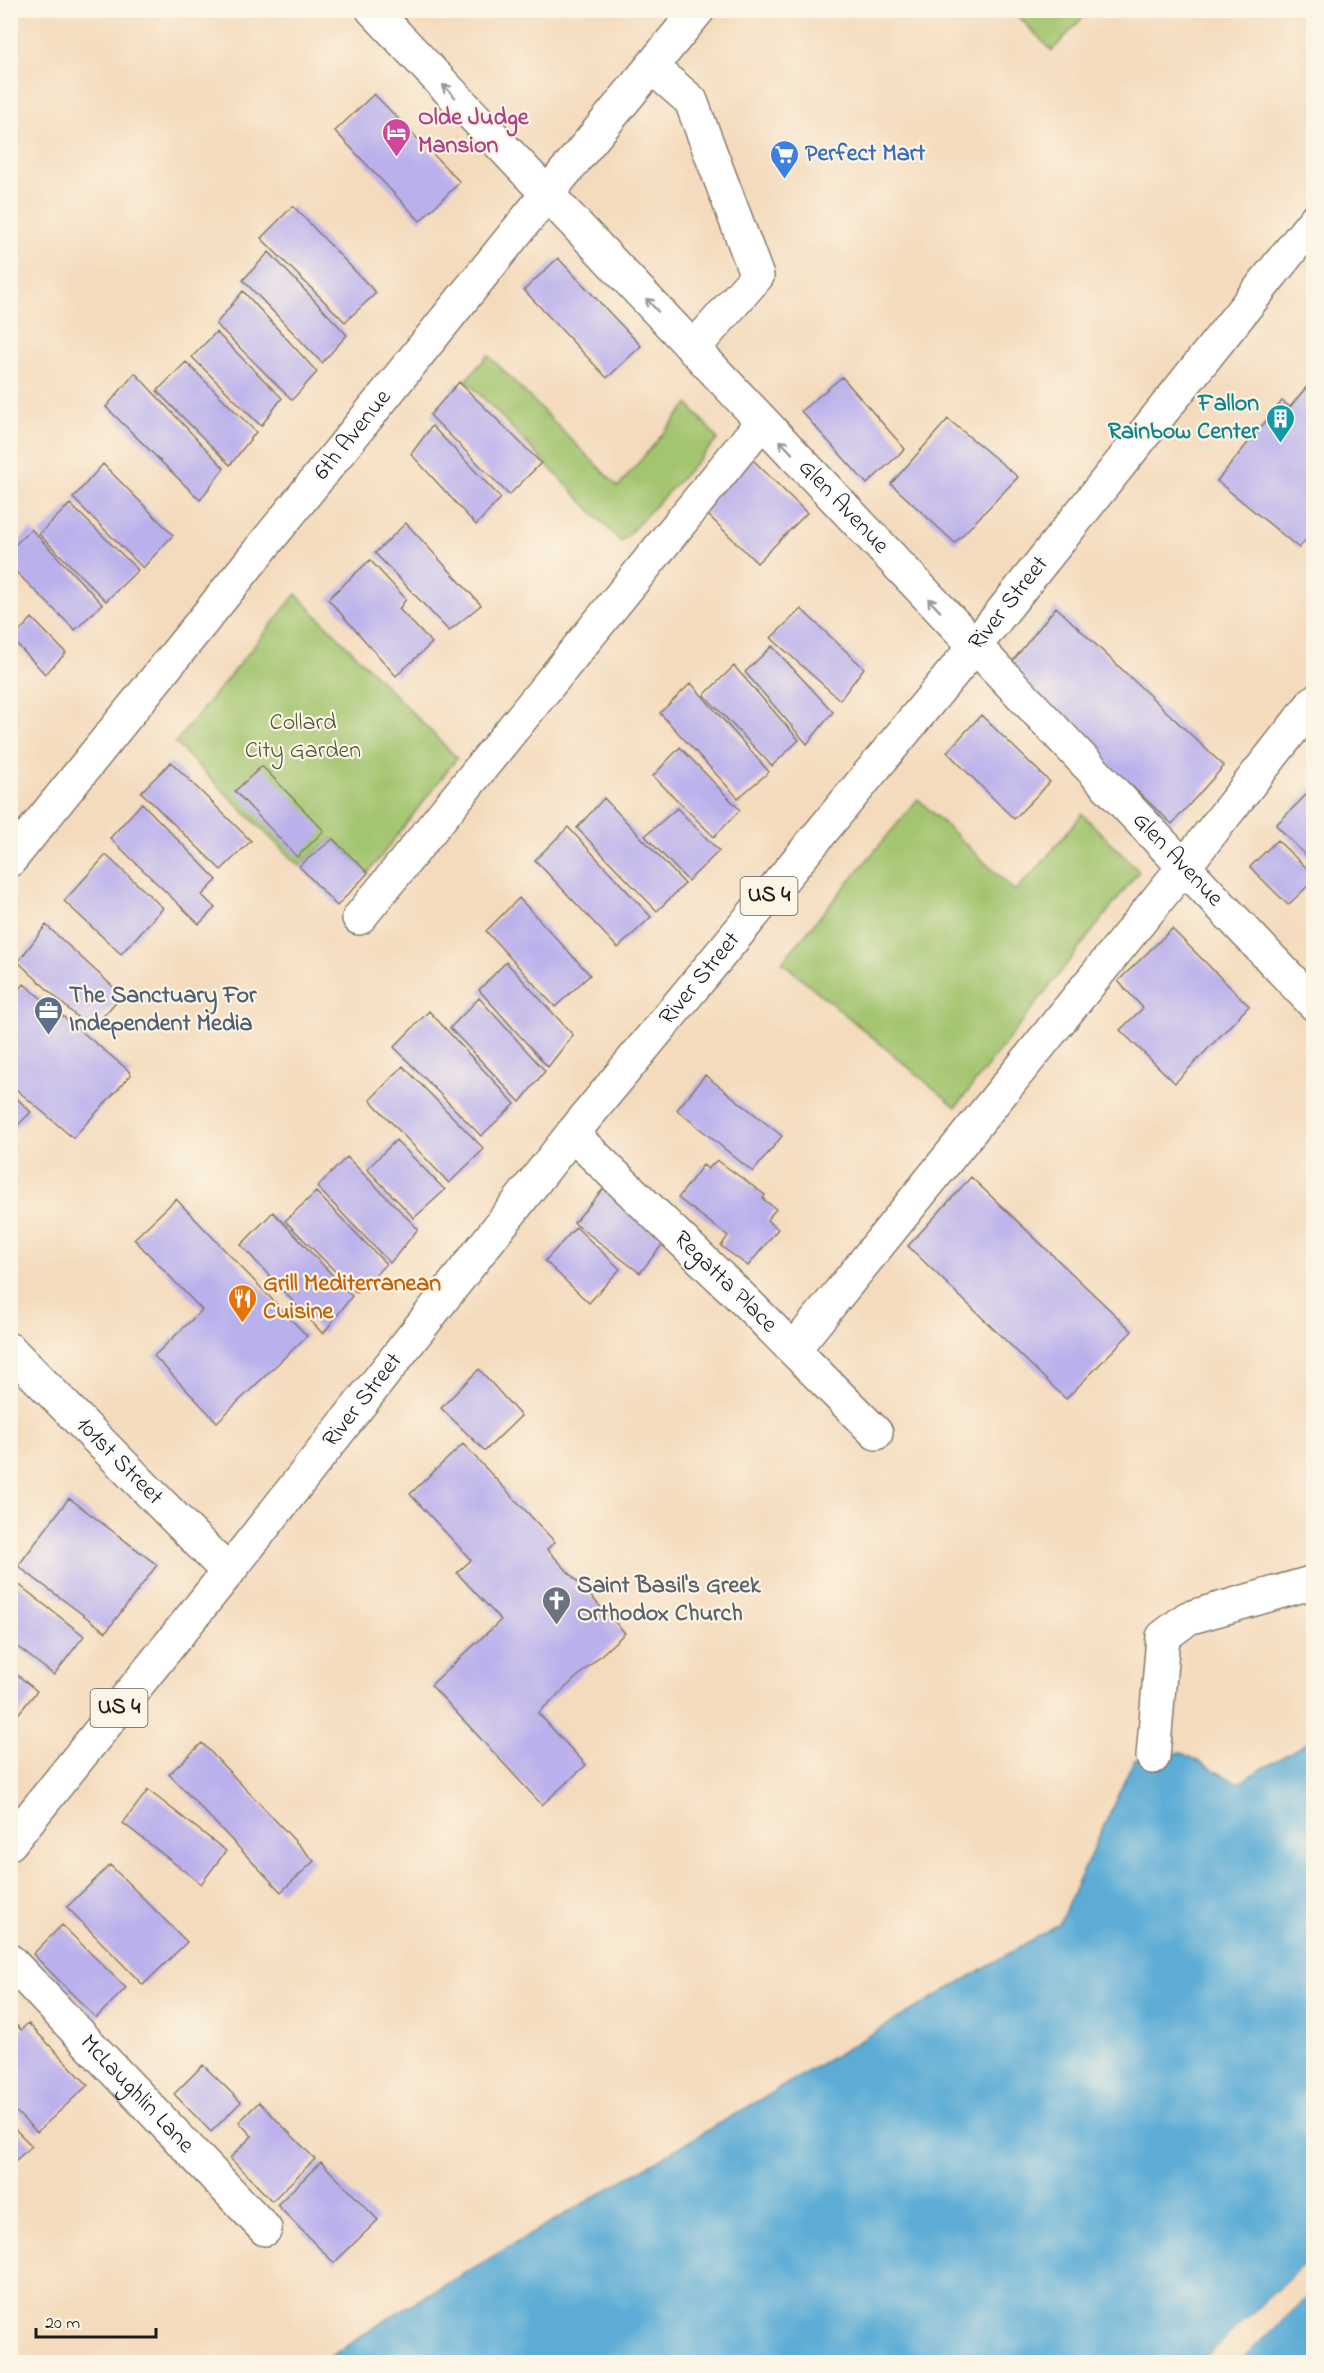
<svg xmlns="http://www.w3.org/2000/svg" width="1324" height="2373" viewBox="0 0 1324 2373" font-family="'Indie Flower',sans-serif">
<rect width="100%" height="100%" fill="#fcf5e5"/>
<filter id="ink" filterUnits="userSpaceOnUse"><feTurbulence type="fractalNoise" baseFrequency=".0167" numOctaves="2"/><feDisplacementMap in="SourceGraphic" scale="12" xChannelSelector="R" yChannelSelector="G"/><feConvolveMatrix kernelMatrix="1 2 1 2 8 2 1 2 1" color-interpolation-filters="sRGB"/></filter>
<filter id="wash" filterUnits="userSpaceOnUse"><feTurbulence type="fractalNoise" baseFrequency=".008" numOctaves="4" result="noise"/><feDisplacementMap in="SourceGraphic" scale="24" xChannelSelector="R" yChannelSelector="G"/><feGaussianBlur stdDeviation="1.35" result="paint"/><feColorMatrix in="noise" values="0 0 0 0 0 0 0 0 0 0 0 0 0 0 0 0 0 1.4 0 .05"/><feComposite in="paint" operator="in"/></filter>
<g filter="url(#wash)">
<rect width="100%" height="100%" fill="#f4dbbd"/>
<path fill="#a3c56f" stroke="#607046" stroke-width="1.5" d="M1013 11H1089L1052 51Z
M488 355 618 487 688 404 718 439 621 542 466 380Z
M296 594 457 758 368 873 333 839 299 866 175 743Z
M918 799 1015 891 1041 864 1082 814 1139 871 956 1107 782 962Z"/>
<path fill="#5bacd5" stroke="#3c6478" stroke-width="1.5" d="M1313 1739V2256L1201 2362H322L400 2311 1059 1924 1134 1760 1181 1752 1238 1783Z
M1313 2291V2362H1238Z"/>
<path fill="#f4dbbd" d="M1313 2256 1314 2260 1206 2362H1201Z
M1314 2288 1313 2291 1238 2362H1235Z"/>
<g id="blocks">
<path fill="#bab0ec" d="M374 94 460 182 420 221 335 131Z
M293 206 376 293 345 322 261 238Z
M269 252 347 335 322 363 243 280Z
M558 258 641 346 607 378 524 290Z
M243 291 317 372 292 400 216 324Z
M216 332 282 398 261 426 192 357Z
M186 362 256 432 230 465 157 391Z
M135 373 224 468 200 500 106 407Z
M842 377 905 449 867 484 801 411Z
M1314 378V530L1299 548 1217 481 1282 401 1290 407Z
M459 382 541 463 509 495 430 415Z
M948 419 1018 477 955 543 891 484Z
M432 426 501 498 476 525 411 454Z
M751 458 807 513 757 563 702 509Z
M103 464 173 535 143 568 73 498Z
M70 504 138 570 106 601 39 534Z
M406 523 481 605 449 631 375 553Z
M31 529 102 604 75 630 10 566V550Z
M370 560 406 599 399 609 432 643 396 676 328 599Z
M1056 607 1224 766 1172 824 1007 668Z
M801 609 864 668 840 700 771 638Z
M32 618 66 653 45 674 12 639Z
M772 646 833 712 807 744 745 672Z
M734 666 799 740 772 766 704 695Z
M691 683 769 772 738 798 660 713Z
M981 715 1050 782 1014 819 947 752Z
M680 747 740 810 714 837 653 776Z
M171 762 251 841 221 870 141 792Z
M262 766 324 831 297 857 235 791Z
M1314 787V855L1309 859 1276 825Z
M604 798 685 884 657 911 577 828Z
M142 803 217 880 202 895 215 908 199 924 110 838Z
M677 808 719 851 688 881 645 836Z
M568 827 651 917 618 948 535 860Z
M333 839 368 873 337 906 299 866Z
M1277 840 1314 875V880L1288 905 1250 867Z
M106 855 163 908 121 954 64 901Z
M519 898 590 975 555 1007 486 931Z
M46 925 122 995 91 1030 18 962Z
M1172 929 1249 1006 1175 1083 1120 1030 1143 1008 1118 981Z
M506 962 573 1035 548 1067 479 990Z
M24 984 128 1070 131 1075 73 1138 10 1084V1000Z
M479 998 545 1071 520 1102 450 1028Z
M429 1011 515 1104 481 1136 394 1047Z
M403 1066 484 1149 449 1183 370 1100Z
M705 1075 782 1136 753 1172 677 1110Z
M10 1092 31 1112 10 1133Z
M396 1140 445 1190 414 1218 367 1169Z
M347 1157 418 1229 390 1263 317 1187Z
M717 1160 765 1195 763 1199 776 1209 767 1220 778 1229 748 1266 721 1246 728 1236 678 1198 703 1165 708 1169Z
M971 1177 1132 1331 1066 1399 908 1246Z
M605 1187 665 1241 640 1273 574 1223Z
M316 1192 386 1264 357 1293 285 1221Z
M176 1199 307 1336 217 1422 154 1356 202 1310 134 1239Z
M273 1212 352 1296 323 1334 241 1245Z
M576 1227 620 1269 589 1303 545 1261Z
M479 1369 521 1416 485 1451 441 1408Z
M463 1444 555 1542 547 1549 625 1633 538 1713 586 1765 542 1805 431 1685 501 1620 457 1573 471 1560 410 1494Z
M69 1498 157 1565 106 1632 18 1566Z
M13 1580 84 1636 54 1675 10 1641V1583Z
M10 1669 37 1691 10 1724Z
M202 1743 314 1861 281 1892 169 1774Z
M148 1790 226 1851 201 1884 123 1823Z
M110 1865 187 1942 143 1985 67 1907Z
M62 1925 126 1988 96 2018 33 1954Z
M10 2018 21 2030 28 2023 88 2085 37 2132 10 2106Z
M203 2065 241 2102 211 2132 174 2094Z
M259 2102 315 2159 272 2201 230 2158 252 2136 239 2122Z
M10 2124 32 2146 10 2165Z
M321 2162 378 2220 334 2263 277 2205Z"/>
</g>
</g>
<g filter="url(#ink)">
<use href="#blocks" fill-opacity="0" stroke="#887c6c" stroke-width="1.5"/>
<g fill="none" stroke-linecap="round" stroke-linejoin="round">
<defs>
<g id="minor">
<path id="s1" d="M373 10 1314 1004"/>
<path d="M652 67 691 101 757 276 693 349"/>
<path id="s2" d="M10 860 547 194 698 10"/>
<path d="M359 918 762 422"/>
<path id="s3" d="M572 1134 747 1303 876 1433"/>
<path d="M794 1349 1183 868 1314 702"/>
<path id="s4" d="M10 1350 228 1572"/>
<path d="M1153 1757 1163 1637 1188 1618 1314 1582"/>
<path id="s5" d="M10 1961 265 2229"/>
</g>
<g id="major">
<path id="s6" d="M10 1843 228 1572 572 1134 974 647 1314 221"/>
</g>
</defs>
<use href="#minor" stroke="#887c6c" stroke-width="36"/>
<use href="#major" stroke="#887c6c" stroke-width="36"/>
<use href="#minor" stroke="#fff" stroke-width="33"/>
<use href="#major" stroke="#fff" stroke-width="33"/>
</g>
<defs><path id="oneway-shaft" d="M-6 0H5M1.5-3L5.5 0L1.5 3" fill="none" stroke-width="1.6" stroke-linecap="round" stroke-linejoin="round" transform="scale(1.5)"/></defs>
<g stroke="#999">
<use href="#oneway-shaft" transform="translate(449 91) rotate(-134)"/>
<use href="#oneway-shaft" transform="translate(652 305) rotate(-133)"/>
<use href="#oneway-shaft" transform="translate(786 447) rotate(-133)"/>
<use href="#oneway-shaft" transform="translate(934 605) rotate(-133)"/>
</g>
</g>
<defs>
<symbol id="hotel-pin" viewBox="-11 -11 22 30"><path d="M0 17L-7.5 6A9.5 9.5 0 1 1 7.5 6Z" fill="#d1479c" stroke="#fcf5e5"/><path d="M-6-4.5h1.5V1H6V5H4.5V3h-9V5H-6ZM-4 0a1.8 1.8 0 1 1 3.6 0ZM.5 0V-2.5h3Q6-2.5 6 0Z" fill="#fff"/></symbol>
<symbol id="supermarket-pin" viewBox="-11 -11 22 30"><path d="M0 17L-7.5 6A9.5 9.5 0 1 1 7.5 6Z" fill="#3f7fe0" stroke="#fcf5e5"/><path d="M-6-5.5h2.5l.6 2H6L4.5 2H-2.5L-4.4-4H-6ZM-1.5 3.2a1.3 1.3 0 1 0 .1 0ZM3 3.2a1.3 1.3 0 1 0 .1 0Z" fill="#fff"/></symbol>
<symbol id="building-pin" viewBox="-11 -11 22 30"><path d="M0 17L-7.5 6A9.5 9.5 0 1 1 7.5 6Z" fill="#0f9aa8" stroke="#fcf5e5"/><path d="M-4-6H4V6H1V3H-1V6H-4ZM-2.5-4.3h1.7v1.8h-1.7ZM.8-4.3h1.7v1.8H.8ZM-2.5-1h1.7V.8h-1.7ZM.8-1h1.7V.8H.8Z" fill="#fff"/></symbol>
<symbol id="office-pin" viewBox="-11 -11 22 30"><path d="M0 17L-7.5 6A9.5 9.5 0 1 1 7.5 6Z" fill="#5c6f8a" stroke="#fcf5e5"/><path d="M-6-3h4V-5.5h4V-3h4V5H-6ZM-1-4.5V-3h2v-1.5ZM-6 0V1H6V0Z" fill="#fff"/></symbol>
<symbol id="restaurant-pin" viewBox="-11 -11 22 30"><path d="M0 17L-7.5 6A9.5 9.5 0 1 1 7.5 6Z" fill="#e8710a" stroke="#fcf5e5"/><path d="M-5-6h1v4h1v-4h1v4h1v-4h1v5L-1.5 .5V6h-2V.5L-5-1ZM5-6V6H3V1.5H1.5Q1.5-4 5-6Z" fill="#fff"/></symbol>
<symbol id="church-pin" viewBox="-11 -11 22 30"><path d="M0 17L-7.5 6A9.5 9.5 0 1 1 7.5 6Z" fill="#6b7280" stroke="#fcf5e5"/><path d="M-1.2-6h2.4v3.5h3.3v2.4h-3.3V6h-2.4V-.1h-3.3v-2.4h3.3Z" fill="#fff"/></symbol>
</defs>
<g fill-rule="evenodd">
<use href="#hotel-pin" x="380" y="116" width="33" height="45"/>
<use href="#supermarket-pin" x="768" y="138" width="33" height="45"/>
<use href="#building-pin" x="1264" y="402" width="33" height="45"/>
<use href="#office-pin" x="32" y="994" width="33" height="45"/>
<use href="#restaurant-pin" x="226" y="1282" width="33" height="45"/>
<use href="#church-pin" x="540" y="1584" width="33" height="45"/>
</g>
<g text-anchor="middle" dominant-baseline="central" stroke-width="4.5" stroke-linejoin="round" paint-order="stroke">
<g fill="#fcf5e5" stroke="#5f5d58" stroke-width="1.5">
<rect x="740.5" y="877" width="57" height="38" rx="4.5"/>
<rect x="90.5" y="1689" width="57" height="38" rx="4.5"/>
</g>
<g font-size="22" font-weight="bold" fill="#1c1c1c">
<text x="769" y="896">US 4</text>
<text x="119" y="1708">US 4</text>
</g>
<g font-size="24" font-weight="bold" fill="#b23c85" stroke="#fcf5e5" text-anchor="start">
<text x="418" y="118">Olde Judge<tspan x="418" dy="28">Mansion</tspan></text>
</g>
<g font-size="24" font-weight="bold" fill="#366cbe" stroke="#fcf5e5" text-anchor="start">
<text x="805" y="154">Perfect Mart</text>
</g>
<g font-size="24" font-weight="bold" fill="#0d838f" stroke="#fcf5e5" text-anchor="end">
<text x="1259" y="404">Fallon<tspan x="1259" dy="28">Rainbow Center</tspan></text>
</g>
<g font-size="24" fill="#1c1c1c" stroke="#fcf5e5">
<text stroke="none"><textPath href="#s2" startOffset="546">6th Avenue</textPath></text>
<text stroke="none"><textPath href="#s1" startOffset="684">Glen Avenue</textPath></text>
<text stroke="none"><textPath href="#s6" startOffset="1592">River Street</textPath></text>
<text stroke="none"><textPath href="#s1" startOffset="1170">Glen Avenue</textPath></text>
<text stroke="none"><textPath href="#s6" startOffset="1106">River Street</textPath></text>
<text stroke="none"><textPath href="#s3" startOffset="213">Regatta Place</textPath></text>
<text stroke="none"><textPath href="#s6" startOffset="566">River Street</textPath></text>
<text stroke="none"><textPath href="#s4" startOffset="156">101st Street</textPath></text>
<text stroke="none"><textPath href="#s5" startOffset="184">McLaughlin Lane</textPath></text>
</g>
<g font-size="24" fill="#4b5739" stroke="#fcf5e5">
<text x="303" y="723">Collard<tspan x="303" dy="28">City Garden</tspan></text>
</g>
<g font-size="24" font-weight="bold" fill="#4e5e75" stroke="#fcf5e5" text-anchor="start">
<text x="69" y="996">The Sanctuary For<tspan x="69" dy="28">Independent Media</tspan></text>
</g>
<g font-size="24" font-weight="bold" fill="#c56008" stroke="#fcf5e5" text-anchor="start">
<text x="263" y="1284">Grill Mediterranean<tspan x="263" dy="28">Cuisine</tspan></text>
</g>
<g font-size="24" font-weight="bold" fill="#5b616d" stroke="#fcf5e5" text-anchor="start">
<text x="577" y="1586">Saint Basil's Greek<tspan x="577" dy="28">Orthodox Church</tspan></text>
</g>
</g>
<rect width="1324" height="2373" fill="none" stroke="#fcf5e5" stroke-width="36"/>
<path d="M36 2328v9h120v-9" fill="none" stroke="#1c1c1c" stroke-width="3"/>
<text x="45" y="2328" font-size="18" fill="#1c1c1c" stroke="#fcf5e5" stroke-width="4.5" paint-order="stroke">20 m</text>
</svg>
